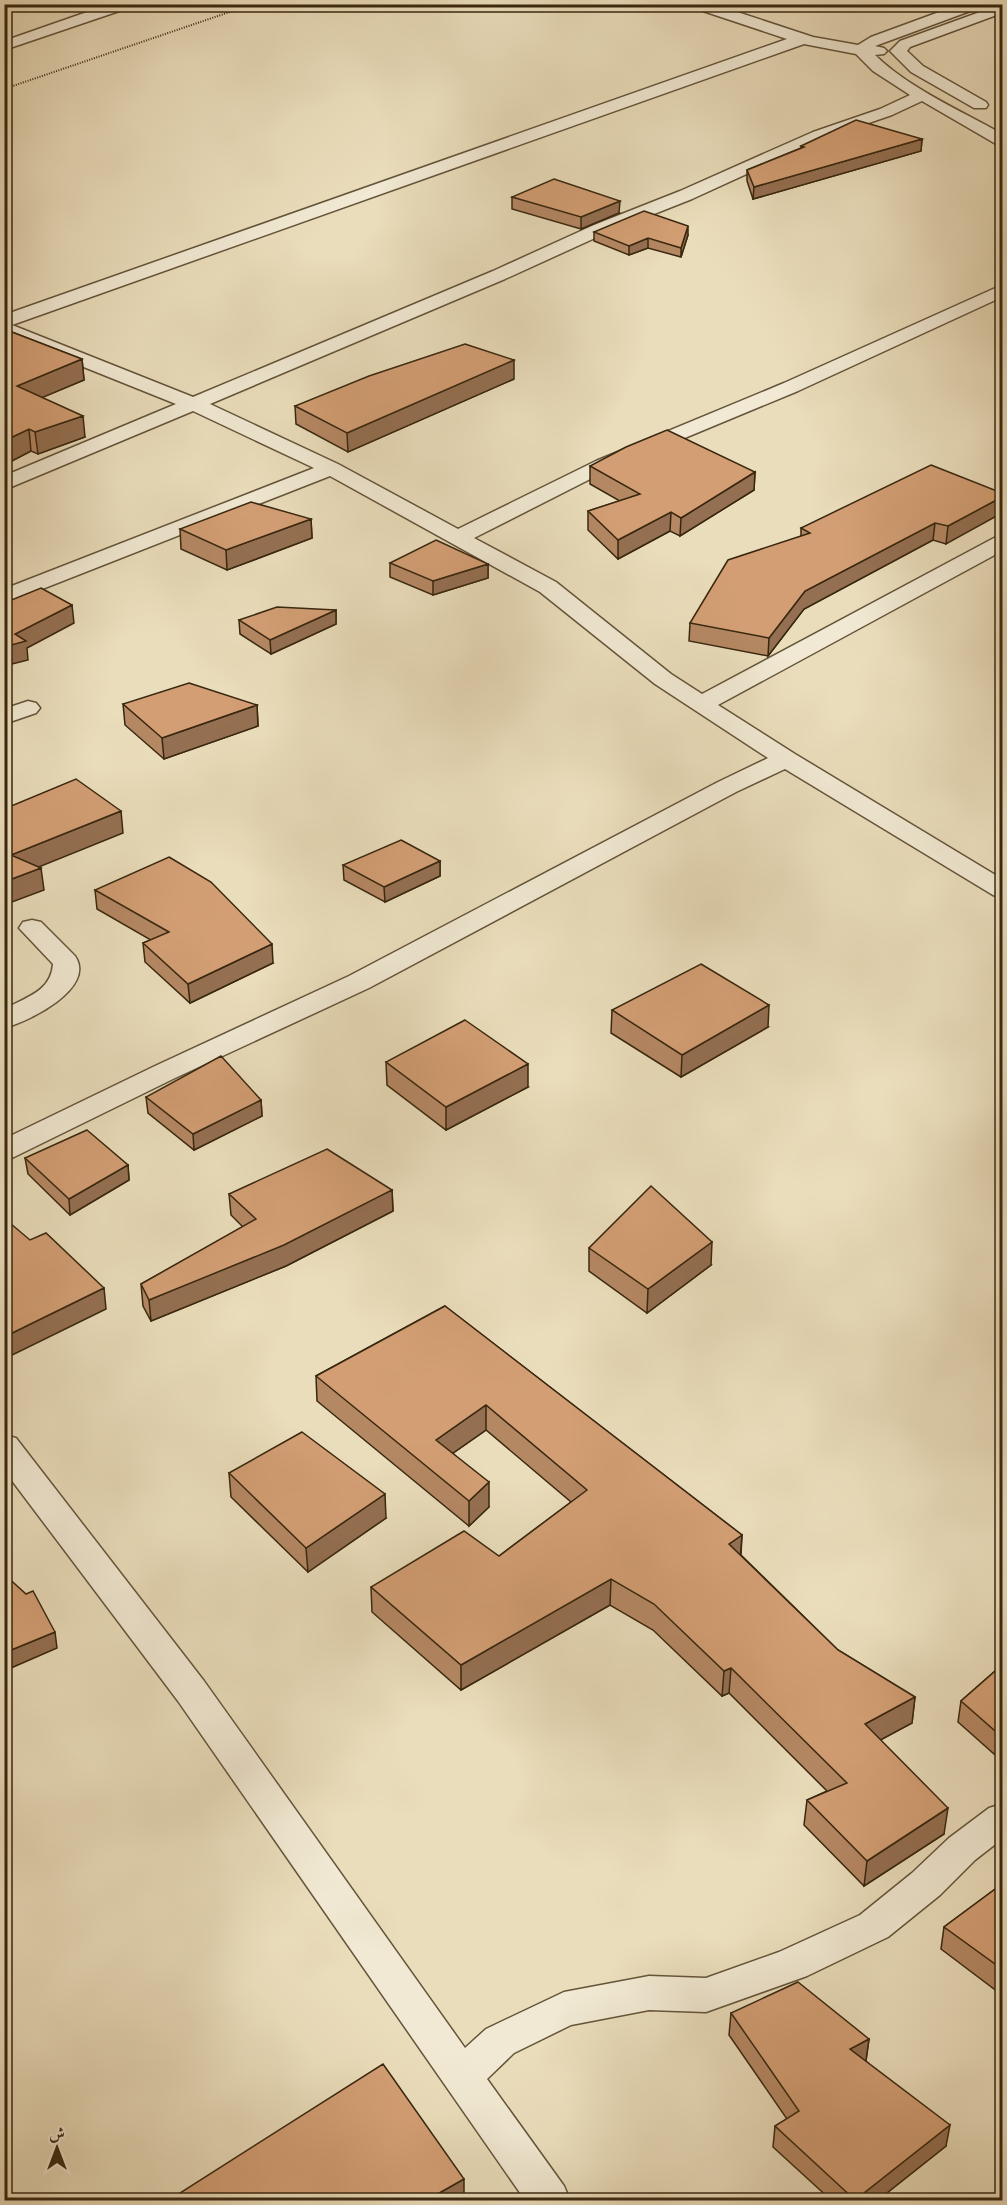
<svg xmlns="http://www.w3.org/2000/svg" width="1007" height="2205" viewBox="0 0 1007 2205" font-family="'EB Garamond',Amiri,serif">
<rect width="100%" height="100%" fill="#eaddbb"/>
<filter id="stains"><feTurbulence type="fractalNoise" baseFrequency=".00333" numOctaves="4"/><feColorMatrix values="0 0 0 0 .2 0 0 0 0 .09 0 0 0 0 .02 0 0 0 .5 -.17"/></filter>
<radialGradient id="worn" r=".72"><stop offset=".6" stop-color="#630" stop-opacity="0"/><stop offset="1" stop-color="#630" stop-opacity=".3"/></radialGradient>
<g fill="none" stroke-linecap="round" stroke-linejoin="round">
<defs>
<path id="street" d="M110 4H133L131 7 4 50V41Z
M689 4H713L813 37 858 45 871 37 961 4H983L981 7 875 46 884 48 887 51 884 54 875 55C910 89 960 110 1002 134V145L996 144 922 101 892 115 825 138 692 199 606 233 505 279 210 404 338 464 458 529 596 461 784 383 1002 285V297L798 391 610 469 474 538 556 582 671 674 702 694 994 538 1002 537V551L718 705 795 754 1002 879V898L993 895 785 769 736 792 369 988 175 1078 14 1157 4 1160V1139L155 1066 349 976 718 782 768 758 655 684 540 592 330 476 4 604V589L314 468 193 411 4 490V476L176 404 4 335V315L787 39 691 7ZM804 44 856 54 873 71 910 95 880 109 813 132 680 191 594 225 493 271 193 397 12 325Z
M1002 4V13L910 47 907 51 923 66 986 102 988 105 986 108H974L911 72 890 51 900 41Z
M28 701 36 703 40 708 36 713 4 724V709Z
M32 920 41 922 75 956C97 988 28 1022 4 1028V1009C27 997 51 991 53 964L19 928 23 922Z
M4 1435 16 1438 204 1681 465 2048 486 2029 564 1992 649 1976 706 1978 779 1952 860 1915 912 1873 949 1838 989 1808 1002 1804V1839L975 1860 940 1895 888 1937 807 1976 706 2012 649 2010 571 2025 514 2053 487 2079 564 2186 570 2200H525L178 1701 4 1470Z"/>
</defs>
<use href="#street" stroke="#64543a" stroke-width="3"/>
<path stroke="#38270f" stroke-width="2" stroke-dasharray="1 1.5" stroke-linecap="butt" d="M4 89 253 4"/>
<use href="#street" fill="#f1e9d3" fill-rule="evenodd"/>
</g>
<path fill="#b58864" stroke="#38270f" stroke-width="1.5" d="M922 139 921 151 753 199 747 181V170L801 148V146Z
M512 197 619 213 581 229 512 209Z
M594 232 688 235 681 257 648 248 629 255 594 241Z
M4 329 82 359 84 380 42 397 85 437 38 454 31 451 4 465Z
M514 379 348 452 296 424 295 406Z
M590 466 755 472 754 490 680 536 670 531 618 559 588 530V511L620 501 590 484Z
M1002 493 946 544 933 540 804 609 768 656 689 641 690 623 801 536V528Z
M311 519 312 538 227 570 181 549 180 529Z
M390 563 488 564V578L433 595 390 577Z
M336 610V624L271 654 240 634 239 620Z
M123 704 257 705 258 726 164 759 125 725Z
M440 861V876L385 902 344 880 343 865Z
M95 890 273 963 190 1003 145 962 143 943 151 940 97 909Z
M612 1010 768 1027 681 1077 611 1033Z
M386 1062 528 1087 446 1130 387 1085Z
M146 1097 261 1100 262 1116 194 1150 148 1113Z
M25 1158 128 1165 129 1180 70 1215 28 1174Z
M392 1190 393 1211 286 1266 151 1321 143 1306 141 1284 243 1227 231 1215 229 1194Z
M589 1248 711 1265 647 1313 589 1271Z
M445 1306 742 1535 741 1555 838 1650 915 1697 912 1723 880 1740 944 1834 864 1886 804 1825 807 1800 827 1791 729 1693 722 1696 653 1630 610 1605 461 1690 372 1612 371 1587 499 1556 571 1502 486 1430 453 1453 489 1507 469 1526 317 1401 316 1376Z
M229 1473 386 1518 308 1572 231 1497Z
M1002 1665V1761L958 1722 961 1701Z
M1002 1884V1995L941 1949 944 1927Z
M731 2013 869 2039 866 2061 946 2146 878 2200H831L773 2147 775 2126 787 2119 729 2035Z"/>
<path fill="#946f51" stroke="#38270f" stroke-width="1.5" d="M922 139 921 151 753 199 754 187Z
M620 201 619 213 581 229V217Z
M688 226V235L681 257V248Z
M648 238V248L629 255V246Z
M82 359 84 380 20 407 17 386Z
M514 360V379L348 452 347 433Z
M83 416 85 437 38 454 35 432Z
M29 429 31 451 4 465V441Z
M755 472 754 490 680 536 681 518Z
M1002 497V513L946 544 948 526Z
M671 512 670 531 618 559V540Z
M311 519 312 538 227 570 226 550Z
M935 523 933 540 804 609 768 656 769 638 805 591Z
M488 564V578L433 595V581Z
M72 605 74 623 27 648 28 660 4 666V647L15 634Z
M336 610V624L271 654 270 640Z
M257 705 258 726 164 759 162 738Z
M121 811 123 833 14 877 11 855Z
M440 861V876L385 902 384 887Z
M41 868 44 890 4 905V882Z
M272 944 273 963 190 1003 188 984Z
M769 1005 768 1027 681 1077 682 1055Z
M528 1064V1087L446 1130V1107Z
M261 1100 262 1116 194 1150 193 1134Z
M128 1165 129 1180 70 1215 69 1199Z
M392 1190 393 1211 286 1266 151 1321 149 1300Z
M712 1242 711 1265 647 1313 648 1289Z
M104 1288 106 1309 4 1359V1337Z
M486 1405V1430L436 1465V1440Z
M489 1482V1507L469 1526V1501Z
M385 1494 386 1518 308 1572 306 1548Z
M742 1535 740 1560 729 1544Z
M611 1579 610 1605 461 1690V1665Z
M55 1632 57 1648 4 1671V1653Z
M731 1668 729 1693 722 1696 724 1671Z
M915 1697 912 1723 862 1750 865 1724Z
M948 1808 944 1834 864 1886 867 1861Z
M869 2039 866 2060 848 2070 850 2049Z
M950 2125 946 2146 878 2200H855Z
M464 2179V2200H427Z"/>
<path fill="#d39e74" stroke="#38270f" stroke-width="1.5" d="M856 120 922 139 754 187 747 170 804 147 801 146Z
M554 179 620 201 581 217 512 197Z
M644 211 688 226 681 248 648 238 629 246 594 232Z
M4 329 82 359 17 386 83 416 35 432 29 429 4 441Z
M465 344 514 360 347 433 295 406 369 376Z
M667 430 755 472 681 518 671 512 618 540 588 511 640 494 590 466 626 447Z
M931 465 1002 493V497L948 526 935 523 805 591 769 638 690 623 728 560 810 533 801 528Z
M251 502 311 519 226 550 180 529Z
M436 540 488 564 433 581 390 563Z
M41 588 72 605 15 634 26 641 4 647V603Z
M277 607 336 610 270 640 239 620Z
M189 683 257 705 162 738 123 704Z
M76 779 121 811 11 855 41 868 4 882V809Z
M401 840 440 861 384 887 343 865Z
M169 857 211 882 272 944 188 984 143 943 169 932 95 890Z
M701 964 769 1005 682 1055 612 1010Z
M465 1020 528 1064 446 1107 386 1062Z
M221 1056 261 1100 193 1134 146 1097Z
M87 1130 128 1165 69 1199 25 1158Z
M327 1149 392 1190 284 1245 149 1300 141 1284 256 1219 229 1194Z
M651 1186 712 1242 648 1289 589 1248Z
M4 1218 30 1240 46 1233 104 1288 4 1337Z
M445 1306 742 1535 729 1544 838 1650 915 1697 865 1724 948 1808 867 1861 807 1800 847 1783 731 1668 724 1671 654 1604 611 1579 461 1665 371 1587 464 1531 499 1556 587 1490 486 1405 436 1440 489 1482 469 1501 316 1376Z
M302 1432 385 1494 306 1548 229 1473Z
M4 1574 26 1594 33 1591 55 1632 4 1653Z
M1002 1665V1737L961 1701Z
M1002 1884V1969L944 1927Z
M798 1982 869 2039 850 2049 950 2125 855 2200 775 2126 799 2111 731 2013Z
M383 2064 464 2179 427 2200H169Z"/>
<rect width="1007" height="2205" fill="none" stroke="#eaddbb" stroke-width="24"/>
<rect x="6" y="6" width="995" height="2193" fill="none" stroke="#38270f" stroke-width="3"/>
<rect x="12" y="12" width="983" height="2181" fill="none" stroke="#38270f" stroke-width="1.5"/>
<g transform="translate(57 2148)" stroke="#f1e9d3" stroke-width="4.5" paint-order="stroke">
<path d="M0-4.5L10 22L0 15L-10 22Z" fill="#38270f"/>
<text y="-9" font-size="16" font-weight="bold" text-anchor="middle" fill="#38270f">ش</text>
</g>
<rect width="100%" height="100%" filter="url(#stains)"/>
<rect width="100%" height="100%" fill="url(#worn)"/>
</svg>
